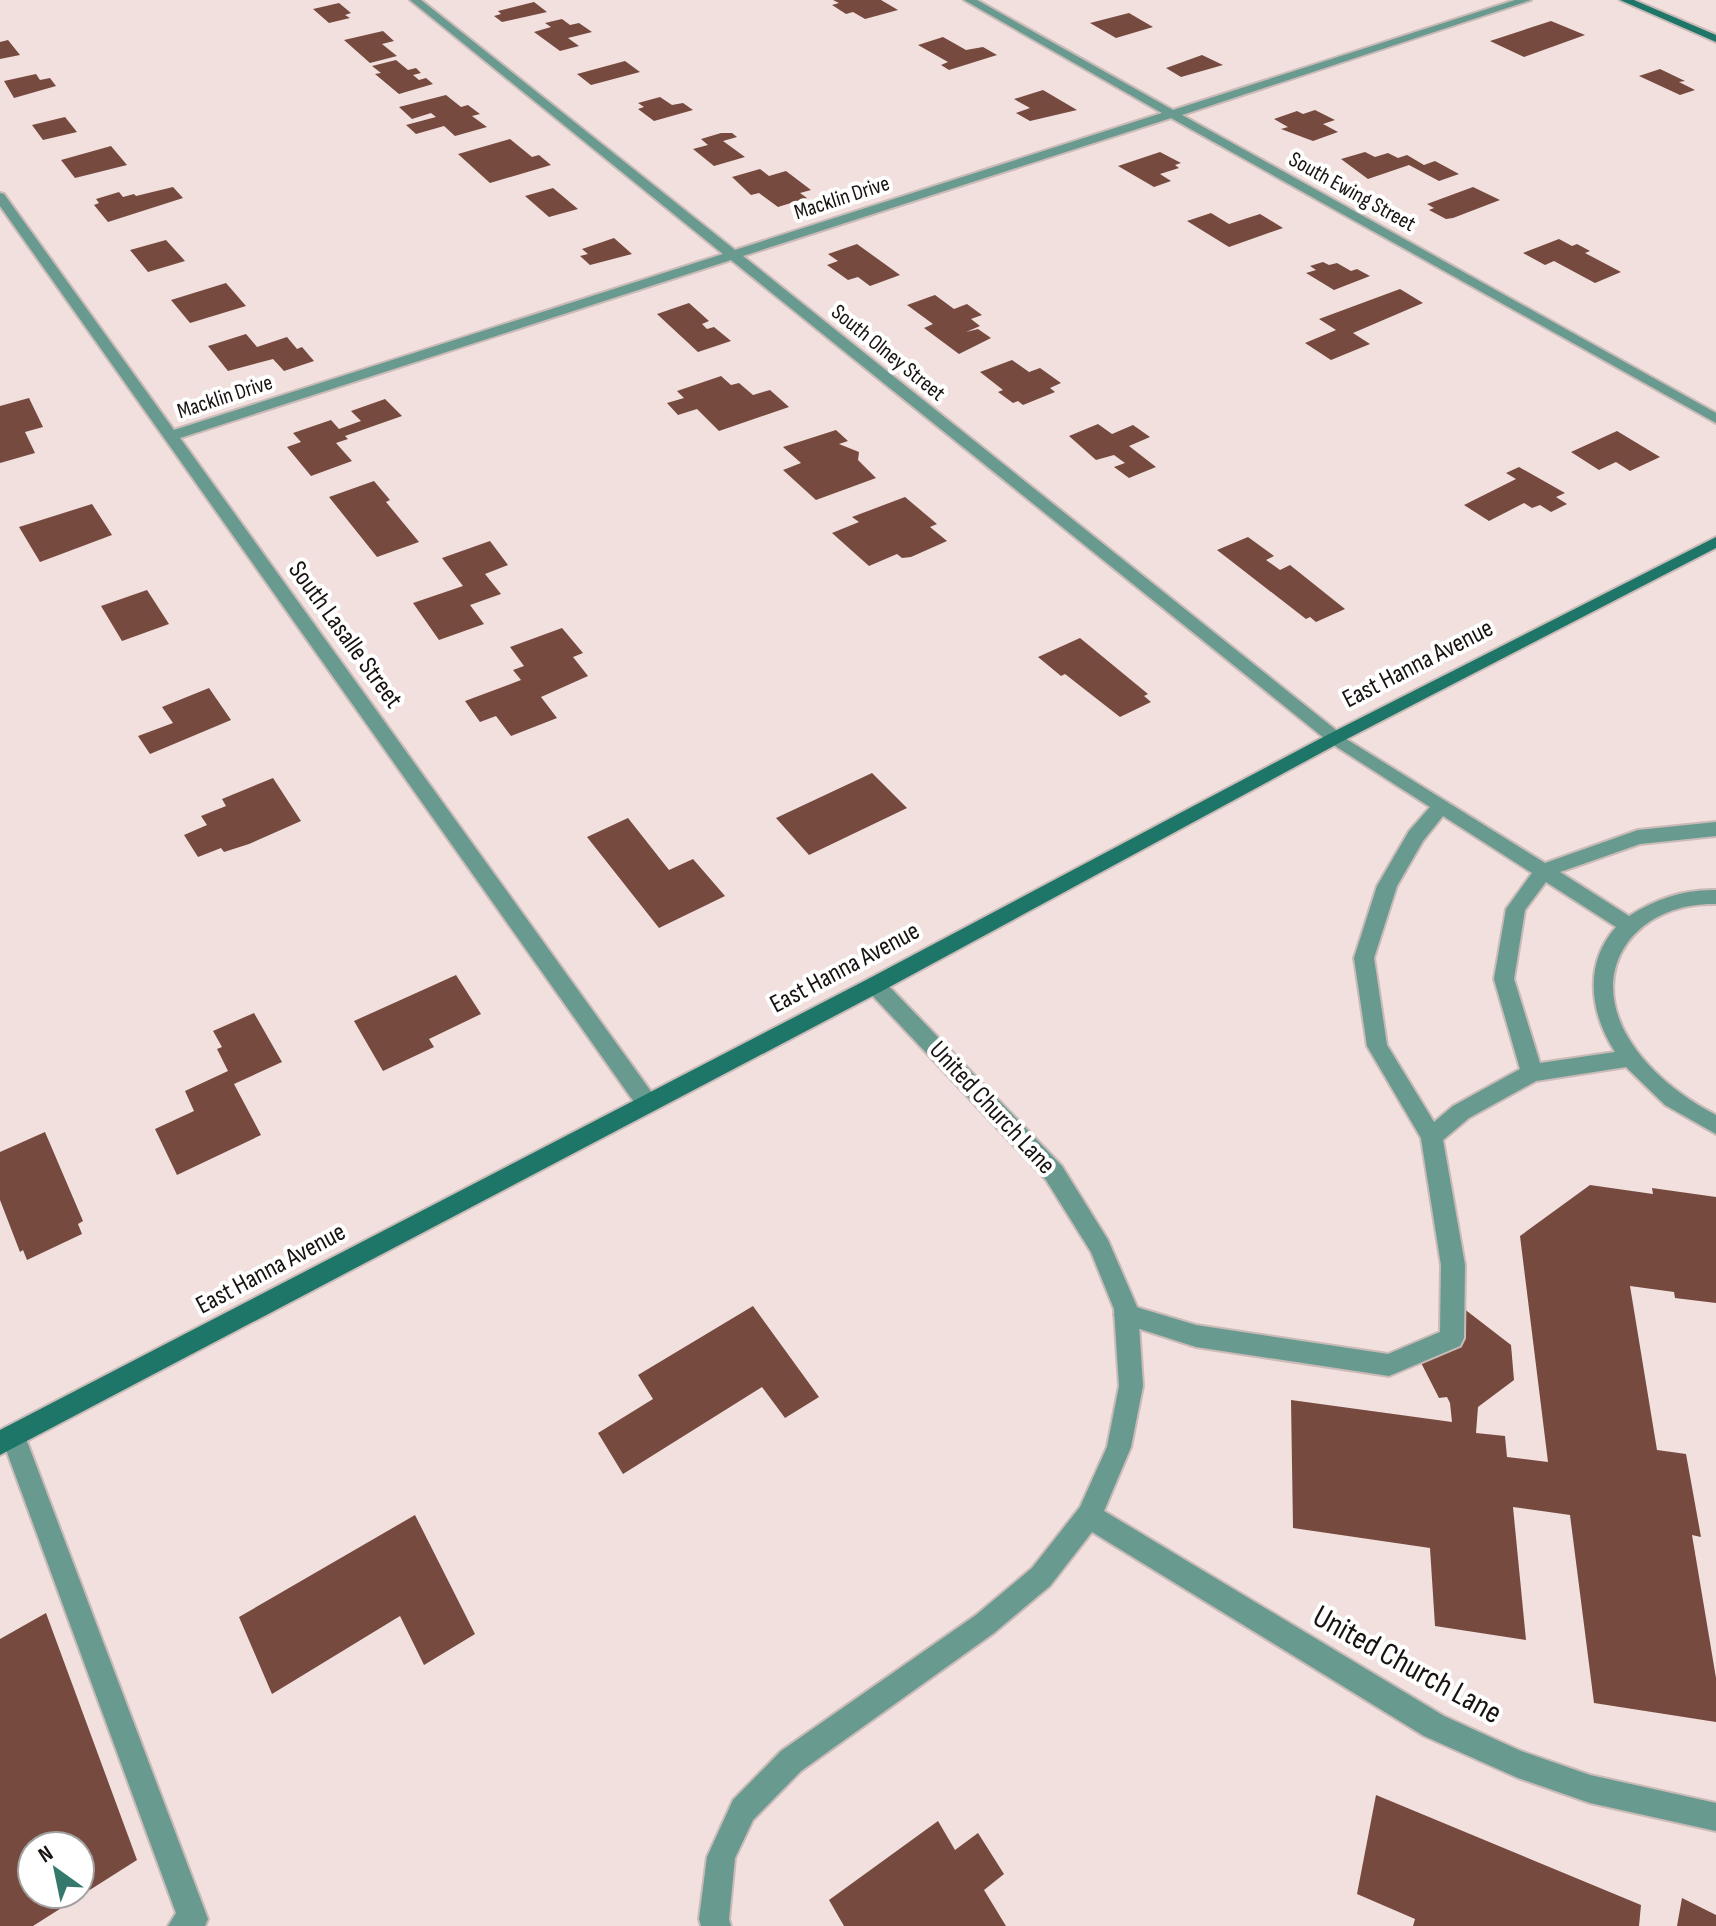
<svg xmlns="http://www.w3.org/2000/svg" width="1716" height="1926" viewBox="0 0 1716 1926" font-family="'Sofia Sans Condensed',sans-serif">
<rect width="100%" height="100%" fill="#f1e0dd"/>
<path fill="#774a40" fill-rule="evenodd" d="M833 0H881L898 10 865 19 853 12 846 14 832 5 839 3Z
M534 2 547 12 502 22 494 16 501 14 498 11Z
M339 3 351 13 345 15 350 18 329 23 313 9Z
M1129 13 1153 27 1116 38 1090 23Z
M562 19 570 25 579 23 592 32 568 38 579 46 560 51 534 32 551 27 545 23Z
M1551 21 1585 35 1524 57 1490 41Z
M383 31 394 41 382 44 397 56 370 63 344 40Z
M943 37 966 50 983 47 997 55 949 70 941 65 948 62 918 45Z
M8 40 20 55 0 59V42Z
M1202 55 1223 65 1181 77 1166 68Z
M396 60 408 70 416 68 421 73 413 75 419 80 426 78 433 84 399 94 375 74 381 73 372 66Z
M625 61 640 72 591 85 577 74Z
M1660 69 1685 81 1679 82 1695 90 1680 95 1639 76Z
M36 74 40 80 50 78 56 86 14 98 4 81Z
M1043 90 1077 110 1030 121 1016 113 1030 108 1014 99Z
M446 95 461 107 468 105 480 114 472 116 487 127 455 136 444 126 416 134 406 125 436 117 431 113 412 119 399 107Z
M660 97 672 105 683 103 693 110 654 121 638 109 644 107 638 103Z
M1315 110 1335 120 1323 124 1338 132 1313 141 1281 129 1288 127 1274 119 1297 111 1303 114Z
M65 117 77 132 43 140 32 125Z
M721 133H732L737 137 723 141 745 157 714 166 693 149 708 145 701 139Z
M510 139 532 157 539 155 551 165 490 183 458 154Z
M111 146 127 165 75 178 61 160Z
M1160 152 1181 163 1175 165 1179 168 1160 174 1171 181 1154 187 1118 166Z
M1365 152 1375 157 1388 153 1398 158 1407 155 1424 165 1435 161 1459 174 1439 181 1409 165 1368 179 1341 159Z
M760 169 769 176 786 171 811 190 800 193 807 198 778 207 759 193 751 195 732 177Z
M173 187 183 198 108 222 94 205 99 203 96 199 119 192 123 197 134 194 136 196Z
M1473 187 1500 200 1453 218 1446 219 1429 210 1434 208 1427 204Z
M553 188 578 209 549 217 525 196Z
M1211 213 1229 224 1260 214 1283 228 1229 247 1187 221Z
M614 238 632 254 590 265 580 256 588 254 582 249Z
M1559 239 1572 246 1577 244 1590 251 1585 253 1621 272 1595 283 1554 261 1545 265 1523 253Z
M166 240 185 261 148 272 130 250Z
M857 244 900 275 870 286 858 277 848 280 827 265 838 261 828 254Z
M1323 262 1329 265 1337 263 1351 271 1357 269 1370 276 1334 290 1306 273 1316 270 1310 266Z
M226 283 246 306 190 323 171 300Z
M1400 289 1423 303 1353 333 1370 344 1331 360 1305 343 1336 330 1319 319Z
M935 295 954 309 967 304 982 315 971 319 980 326 966 332 978 329 991 338 959 354 924 328 933 324 907 305Z
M689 303 709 321 702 324 707 329 714 327 731 341 698 352 657 314Z
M246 334 257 347 287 337 297 349 302 347 314 361 284 371 273 359 228 371 208 346Z
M1012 360 1029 372 1040 368 1061 383 1050 388 1055 392 1023 405 1018 401 1013 403 998 392 1003 390 980 372Z
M721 376 731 385 739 383 753 395 770 390 789 407 719 431 697 409 678 415 667 403 684 398 677 391Z
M29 398 43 427 25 432 35 453 0 463V406Z
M385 399 402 416 345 436 348 439 336 443 352 461 311 476 287 447 301 442 293 433 331 420 339 429 361 421 351 411Z
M1098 424 1112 434 1133 425 1150 437 1129 446 1156 467 1129 478 1114 467 1125 463 1114 455 1096 460 1069 436Z
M836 430 848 441 839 444 859 452 858 460 876 478 816 500 783 470 801 463 783 447Z
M1617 431 1660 457 1630 471 1616 462 1599 470 1571 452Z
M1519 467 1565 493 1556 497 1567 504 1551 512 1540 505 1532 508 1524 503 1489 521 1464 505 1516 479 1506 473Z
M374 481 390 500 386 502 419 542 377 557 329 497Z
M905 497 937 524 930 527 947 541 911 557 902 558 897 554 869 566 832 533 859 522 852 517Z
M92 504 112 535 40 562 19 527Z
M1248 537 1274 556 1266 560 1280 570 1290 565 1345 609 1316 622 1310 617 1306 619 1217 550Z
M490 541 508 565 485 574 501 594 470 605 484 624 439 640 413 603 463 586 442 558Z
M147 590 169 624 122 641 101 606Z
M562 628 583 653 573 657 588 676 541 697 557 718 511 736 496 716 480 722 465 701 521 680 513 670 524 666 510 647Z
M1080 638 1148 694 1144 696 1151 702 1120 717 1065 674 1061 676 1038 657Z
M209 688 231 720 150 754 138 736 173 723 162 707Z
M872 773 907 808 809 855 776 818Z
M273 778 301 821 249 844 224 852 221 848 198 857 184 835 207 825 201 816 226 806 222 799Z
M628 818 669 870 693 859 725 896 659 928 587 837Z
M456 975 481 1014 429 1039 434 1047 383 1071 354 1021Z
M254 1013 282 1062 234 1084 261 1135 177 1175 155 1129 194 1111 185 1091 228 1071 217 1049 222 1047 213 1031Z
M45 1132 83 1221 78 1224 82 1234 27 1260 23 1250 20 1252 0 1200V1152Z
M1590 1185 1653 1194 1652 1188 1716 1197V1303L1675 1298 1674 1292 1630 1286 1657 1450 1686 1454 1701 1537 1692 1535 1716 1678V1722L1594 1703 1570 1515 1513 1507 1526 1640 1435 1626 1430 1548 1293 1528 1291 1400 1452 1422 1450 1403 1447 1397 1439 1398 1412 1345 1431 1338 1454 1321 1463 1308 1511 1345 1514 1380 1478 1407 1476 1433 1505 1436 1507 1457 1548 1462 1520 1236Z
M753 1306 819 1397 785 1418 762 1387 623 1474 598 1433 653 1399 638 1375Z
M415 1515 475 1634 424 1665 400 1616 272 1694 239 1617Z
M46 1613 137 1860 33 1926H0V1639ZM32 1846H80V1894H32Z
M1376 1795 1641 1905 1639 1926H1413L1415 1919 1357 1894Z
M938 1821 955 1850 978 1833 1004 1874 984 1890 1006 1926H844L829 1900Z
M1682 1898 1716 1915V1926H1677Z"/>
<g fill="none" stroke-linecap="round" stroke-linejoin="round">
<defs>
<path id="lane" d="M1335 732 1545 863 1638 830 1716 822V836L1640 844 1560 872 1629 916C1655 899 1685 889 1716 890V904C1638 902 1585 967 1629 1039 1649 1072 1682 1097 1716 1115V1134L1665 1105 1626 1067 1536 1081 1469 1118 1443 1140 1465 1265 1464 1338 1460 1346 1389 1376 1196 1347 1118 1322 1114 1315 1118 1308 1126 1304 1196 1325 1388 1354 1440 1332 1441 1265 1421 1138 1367 1046 1354 958 1377 886 1409 831 1430 807 1329 742 1326 738 1329 734ZM1443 816 1532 873 1506 909 1494 979 1520 1069 1453 1106 1434 1122 1387 1045 1374 958 1397 886 1423 841ZM1546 882 1616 927C1583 964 1590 1013 1615 1052L1540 1063 1514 979 1525 910Z
M13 1424 22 1428 25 1436 208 1919 205 1926H168L176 1913 1 1436 4 1428Z"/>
<path id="street" d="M410 0H421L735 250 1162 113 964 0H977L1173 110 1515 0H1531L1182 115 1716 413V423L1171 118 743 256 1341 734 1344 738 1341 742H1329L731 260 180 438 655 1097 658 1103 655 1109 647 1112 639 1109 0 206V193L4 194 174 430 723 254Z
M875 977 882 979 1062 1166 1108 1240 1138 1309 1143 1386 1131 1447 1104 1511 1444 1716 1521 1751 1590 1775 1716 1803V1831L1590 1803 1518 1778 1424 1736 1092 1532 1050 1586 994 1633 801 1771 753 1820 735 1858 729 1919 731 1926H701L699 1919 707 1857 733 1800 781 1751 976 1615 1032 1568 1080 1507 1107 1447 1119 1386 1114 1309 1091 1252 1046 1180 868 991 865 985 868 979Z"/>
<path id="secondary" d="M1620 0H1634L1716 35V42Z
M1716 537V548L1341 742 882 991 0 1455V1430L868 979 1329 734Z"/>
</defs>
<use href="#lane" stroke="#cabbb8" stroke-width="4"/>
<use href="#street" stroke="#cabbb8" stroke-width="4"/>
<use href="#secondary" stroke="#cabbb8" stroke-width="4"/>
<use href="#lane" fill="#699a8f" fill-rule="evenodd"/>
<use href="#street" fill="#699a8f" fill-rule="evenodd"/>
<use href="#secondary" fill="#1d7667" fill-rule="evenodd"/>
</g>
<g text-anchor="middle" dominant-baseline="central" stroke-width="8" stroke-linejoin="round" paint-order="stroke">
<g font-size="22" fill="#181311" stroke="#fff">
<text transform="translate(1352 192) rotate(29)">South Ewing Street</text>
<text transform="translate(842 198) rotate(-18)">Macklin Drive</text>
<text transform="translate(888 353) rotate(39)">South Olney Street</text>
<text transform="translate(225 397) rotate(-18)">Macklin Drive</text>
</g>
<g font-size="26" fill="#181311" stroke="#fff">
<text transform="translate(345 635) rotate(54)">South Lasalle Street</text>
<text transform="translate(1418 664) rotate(-27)">East Hanna Avenue</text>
<text transform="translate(845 968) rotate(-28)">East Hanna Avenue</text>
<text transform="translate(992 1108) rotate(47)">United Church Lane</text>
<text transform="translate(271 1269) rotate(-28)">East Hanna Avenue</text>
</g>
<g font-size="32" fill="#181311" stroke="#fff">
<text transform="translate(1407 1665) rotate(29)">United Church Lane</text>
</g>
</g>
<g transform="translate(56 1870) rotate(327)"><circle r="38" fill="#ffffff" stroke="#a3a1a0" stroke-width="2"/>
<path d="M0-6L14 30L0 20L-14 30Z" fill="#35796c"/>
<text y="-12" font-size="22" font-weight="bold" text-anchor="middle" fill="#181311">N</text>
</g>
</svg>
